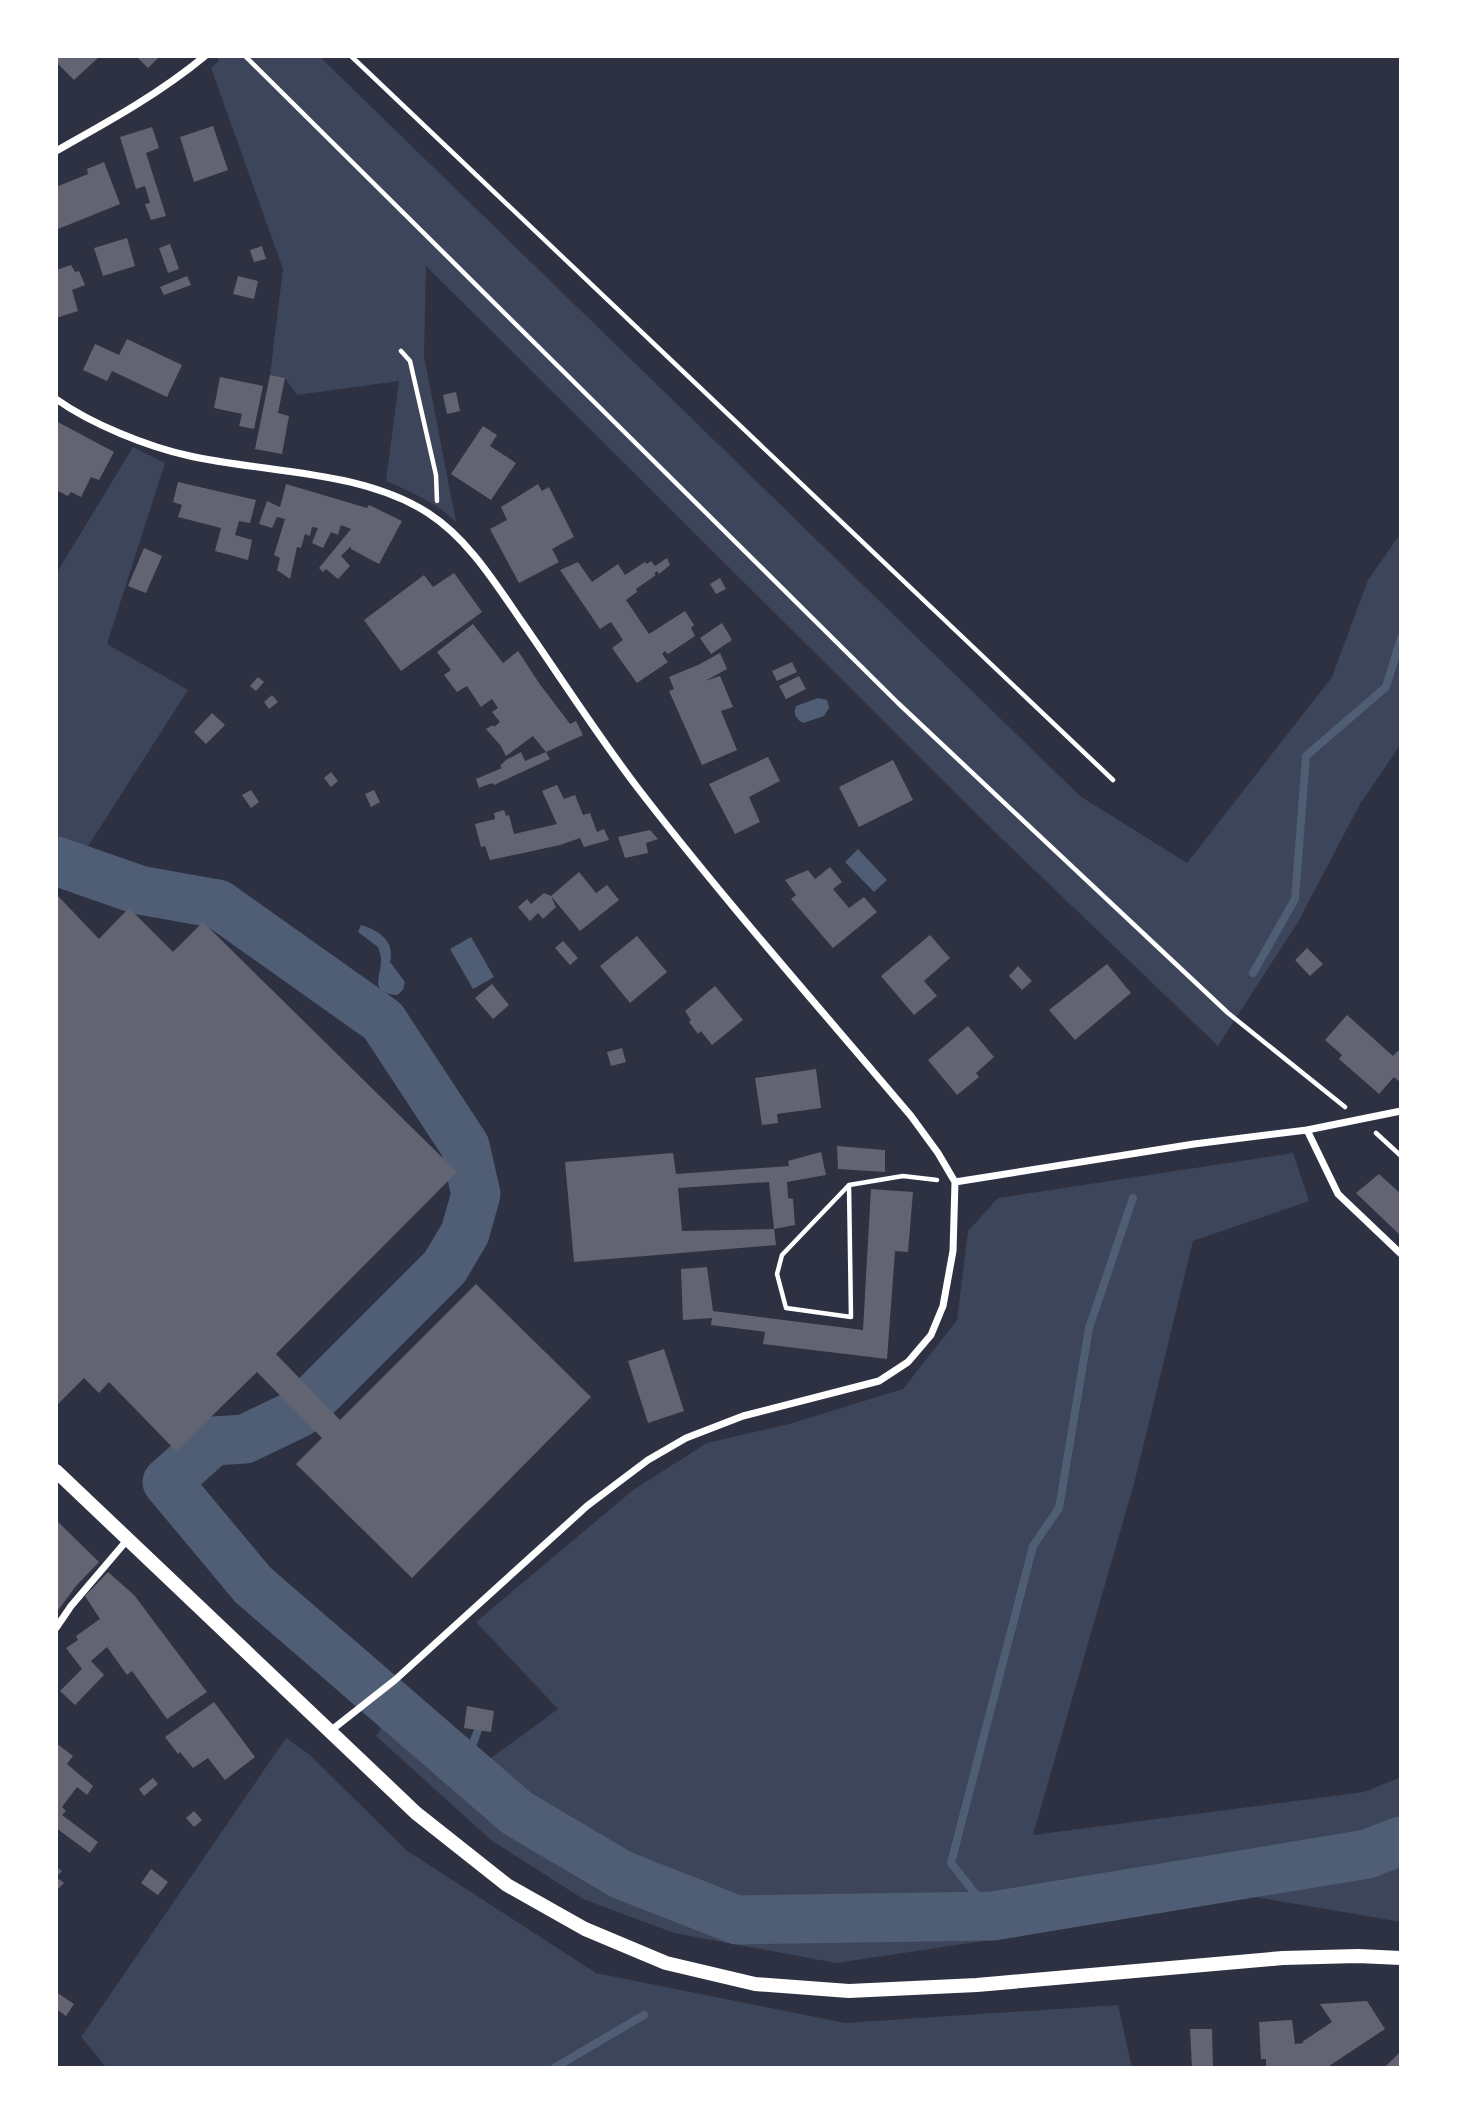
<svg xmlns="http://www.w3.org/2000/svg" width="1457" height="2124" viewBox="0 0 1457 2124" font-family="'Roboto Condensed',sans-serif">
<rect width="100%" height="100%" fill="#2d3142"/>
<path fill="#3c4559" d="M215 56H319L1080 796 1187 863 1332 677 1368 580 1401 533V744L1360 804 1298 922 1218 1046 1000 837 426 266 424 356 456 522C436 503 412 492 386 481L399 381 297 395 285 378 270 375 283 269 211 68 219 61Z
M133 447 165 463 107 644 188 690 83 854 56 844V574Z
M1293 1153 1309 1201 1193 1241 1135 1480 1033 1835 1364 1792 1401 1777V1922L1232 1893 997 1939 836 1963 674 1933 583 1899 491 1840 376 1736 392 1712 462 1779 558 1709 476 1622 633 1490 707 1443 789 1424 903 1389 957 1320 968 1231 998 1198Z
M286 1738 310 1755 406 1850 596 1973 845 2023 1118 2005 1132 2068H107L81 2037Z"/>
<path fill="#4f5d75" d="M818 698 827 700 829 708 824 716 803 723C796 719 793 714 796 706Z
M858 849 887 880 874 892 845 862Z
M361 925C380 931 395 941 390 962L405 982 403 990 397 995C367 993 382 976 381 959 381 955 379 951 378 947L358 932Z
M471 937 494 977 473 989 450 949Z"/>
<g fill="none" stroke-linecap="round" stroke-linejoin="round">
<path stroke="#4f5d75" stroke-width="8" d="M1253 973 1295 899 1306 756 1386 687 1401 638
M464 1767 478 1730
M993 1916 951 1863 1033 1546 1059 1508 1089 1328 1133 1198
M554 2068 644 2015"/>
<path stroke="#4f5d75" stroke-width="49" d="M56 861 139 890 218 904 383 1021 465 1146 476 1194 465 1233 445 1267 299 1413 245 1439 213 1441 167 1482 253 1585 517 1813 622 1875 737 1920 993 1916 1367 1854 1401 1841"/>
</g>
<path fill="#626471" d="M56 56H100L74 80 56 62Z
M136 56H160L148 68Z
M213 126 228 170 194 182 180 137Z
M152 127 159 148 146 153 166 216 151 220 145 204 150 203 145 186 136 189 120 137Z
M104 162 120 204 58 229 56 223V187L88 174 87 169Z
M127 238 135 266 103 276 94 248Z
M170 244 179 269 168 273 159 248Z
M262 246 266 259 254 262 250 250Z
M71 265 75 272 79 271 85 285 72 290 78 311 56 318V270Z
M187 276 191 285 164 295 160 287Z
M238 276 258 281 254 299 233 294Z
M127 339 182 365 167 397 112 371 107 381 83 370 95 344 119 355Z
M270 375 285 378 278 413 289 416 282 454 255 449Z
M220 377 263 386 254 429 239 426 242 414 214 408Z
M456 392 460 411 447 414 443 395Z
M56 421 114 452 99 480 91 477 81 497 71 492 68 496 56 490Z
M483 426 497 435 490 446 516 463 491 500 451 474Z
M178 482 256 500 250 523 239 521 235 535 252 540 248 560 215 551 221 528 178 517 182 505 173 502Z
M286 484 367 508 369 505 402 521 379 564 351 549V546L341 556 350 566 338 579 326 569 323 572 319 568 351 529 341 525 338 535 331 532 323 548 312 543 318 528 312 527 310 536 305 534 301 548 297 547 290 579 277 570 280 558 274 555 285 519 277 517 272 528 259 524 267 501 280 507Z
M538 484 542 491 549 487 574 537 552 549 559 562 519 583 490 529 507 520 501 507Z
M144 548 162 556 146 593 128 586Z
M667 558 670 565 659 574 657 571 654 574 656 575 636 589 637 592 626 600 649 634 685 611 694 625 691 628 695 636 668 654 665 651 662 654 668 662 637 683 612 648 623 640 611 622 600 629 560 570 578 562 592 582 618 564 625 575 645 562 647 564 651 561 655 566Z
M454 573 482 612 401 671 364 620 424 575 433 587Z
M720 578 726 589 716 594 710 584Z
M722 623 732 640 711 654 700 638Z
M473 624 503 663 518 651 539 683 570 724 576 721 583 735 546 752 533 736 506 756 501 746 486 729 493 725 494 727 500 722 492 712 498 708 492 699 481 707 467 686 457 692 444 675 451 670 437 652Z
M720 653 727 669 705 681 720 676 733 707 721 711 737 750 702 765 669 691 674 689 669 677 698 665Z
M792 662 797 672 777 681 772 671Z
M799 676 806 689 786 699 779 686Z
M258 677 264 682 256 691 250 686Z
M272 695 278 702 269 709 264 702Z
M212 713 225 725 206 744 194 732Z
M521 752 525 761 546 752 550 759 494 785 492 783 479 788 476 779 502 768 500 766 506 760Z
M768 757 780 781 749 797 760 822 735 834 709 784Z
M893 760 913 800 859 827 839 787Z
M331 772 338 781 331 787 324 778Z
M557 785 564 799 575 795 583 815 590 813 597 832 604 829 609 840 584 847 580 838 560 845 490 860 485 846 481 847 475 824 495 819 494 813 504 810 506 816 509 815 514 834 557 824 542 791Z
M251 790 259 802 251 808 242 795Z
M374 790 380 802 371 807 365 794Z
M650 830 658 839 646 843 648 853 625 858 618 837Z
M830 867 842 882 833 889 849 908 864 897 877 912 833 948 791 899 796 895 785 880 808 870 815 879Z
M579 872 596 893 607 885 619 900 580 931 551 896Z
M544 893 551 896 556 907 543 919 538 913 530 921 518 907 527 899 531 904Z
M56 894 99 939 129 908 173 952 203 922 457 1172 276 1354 340 1420 476 1284 591 1397 412 1578 296 1464 322 1438 257 1372 176 1451 109 1382 99 1393 84 1378 56 1406Z
M930 935 950 958 924 981 937 996 914 1015 881 976Z
M637 936 667 972 630 1003 600 966Z
M563 941 578 958 570 965 555 948Z
M1307 948 1323 964 1310 976 1295 960Z
M1107 964 1131 993 1075 1040 1049 1010Z
M1018 966 1032 981 1022 990 1009 976Z
M492 984 509 1005 493 1019 475 998Z
M715 986 743 1020 712 1045 701 1031 698 1034 689 1022 691 1020 685 1011Z
M1347 1015 1393 1056 1401 1048V1083L1394 1077 1379 1094 1339 1059 1342 1055 1325 1040Z
M968 1026 994 1057 976 1073 979 1077 957 1095 928 1060Z
M622 1048 626 1062 611 1066 607 1052Z
M816 1069 821 1108 777 1114 778 1123 762 1125 755 1078Z
M837 1146 885 1150V1172L838 1169Z
M821 1152 826 1175 787 1182 788 1198 793 1199 795 1225 774 1229 769 1182 678 1188 682 1231 774 1229 776 1245 574 1262 565 1162 673 1153 676 1174 789 1166 788 1161Z
M1379 1174 1401 1194V1236L1356 1193Z
M871 1189 913 1192 908 1252 895 1251 887 1359 763 1344 765 1332 711 1325 712 1318 683 1320 681 1269 707 1267 713 1311 863 1330Z
M664 1349 684 1411 648 1423 628 1361Z
M56 1520 99 1562 76 1586 56 1613Z
M108 1572 134 1595 207 1692 167 1719 132 1671 127 1675 107 1647 91 1661 104 1675 75 1705 60 1691 82 1669 66 1648 78 1640 76 1636 100 1619 85 1596Z
M214 1702 255 1757 225 1780 208 1758 193 1768 180 1752 178 1754 165 1737Z
M467 1706 494 1711 491 1732 464 1728Z
M56 1743 73 1756 67 1764 93 1786 87 1795 77 1787 62 1807 66 1811 62 1815 98 1842 90 1853 56 1828Z
M153 1778 158 1784 144 1796 139 1789Z
M194 1811 202 1820 194 1827 186 1818Z
M56 1867 62 1871 56 1877 64 1883 56 1891Z
M151 1869 168 1882 158 1895 141 1883Z
M56 1992 74 2004 66 2016 56 2009Z
M1367 2001 1385 2029 1326 2068H1266V2059H1261L1259 2022 1292 2020 1295 2044 1304 2043 1302 2042 1332 2022 1320 2004Z
M1190 2029H1212L1213 2068H1192Z
M1401 2051V2068H1384Z"/>
<g fill="none" stroke-linecap="round" stroke-linejoin="round">
<path stroke="#fff" stroke-width="4.5" d="M245 56 898 703 1228 1013 1345 1107
M351 56 1113 780
M401 351 410 361 436 475 437 501
M1376 1133 1401 1156
M849 1185 851 1317 786 1308 777 1274 782 1255 849 1185 903 1176 937 1180"/>
<path stroke="#fff" stroke-width="7" d="M56 151C108 122 159 94 205 56
M56 399C91 424 148 447 190 456 267 473 361 470 428 513 467 538 494 581 520 619 559 675 596 733 637 787 724 900 819 1007 911 1116L938 1153 955 1182
M1307 1130 1338 1194 1401 1254
M955 1182 1194 1144 1307 1130 1401 1111
M56 1628 71 1606 128 1539
M329 1732 395 1680 587 1506 648 1460 686 1438 743 1416 879 1381 908 1362 931 1335 943 1306 953 1251 955 1182"/>
<path stroke="#fff" stroke-width="14" d="M56 1471 416 1813 507 1885 585 1929 666 1963 755 1984 849 1991 977 1985 1283 1958 1358 1956 1401 1958"/>
</g>
<rect width="1457" height="2124" fill="none" stroke="#ffffff" stroke-width="116"/>
</svg>
